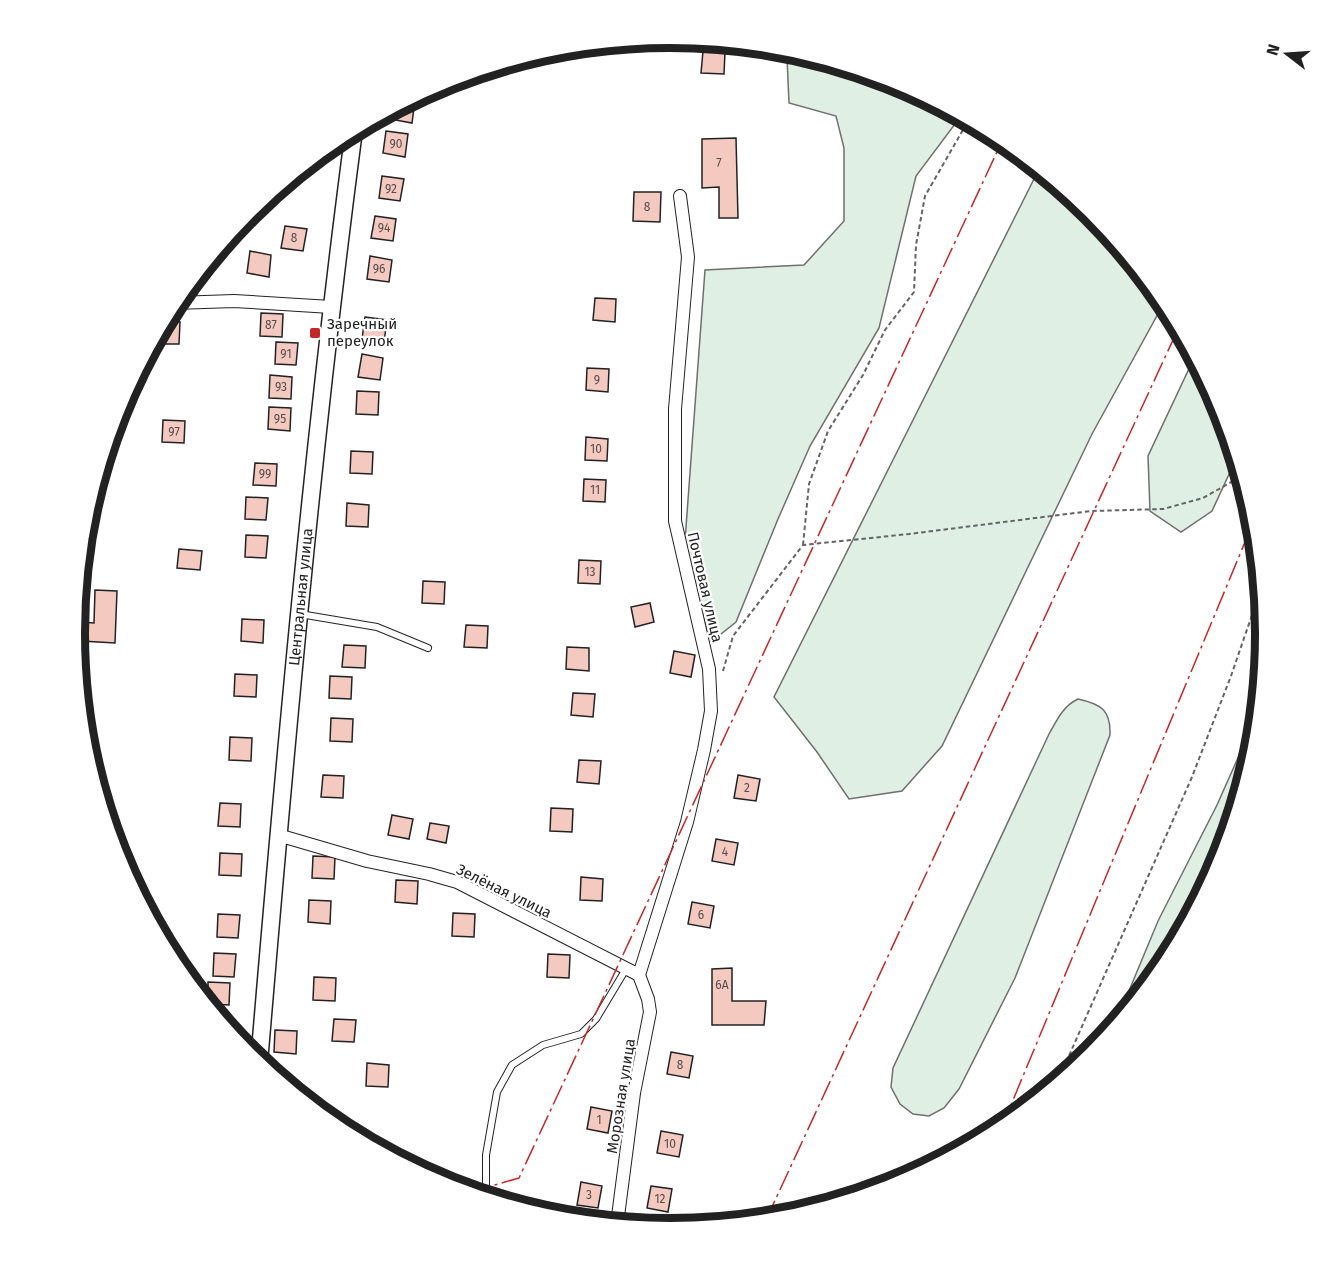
<svg xmlns="http://www.w3.org/2000/svg" width="1341" height="1267" viewBox="0 0 1341 1267" font-family="'Fira Sans',sans-serif">
<rect width="100%" height="100%" fill="#fff"/>
<path fill="#e0efe3" stroke="#6f6f6f" stroke-width="1.5" d="M796 52 899 83 961 116 916 176 879 328 810 446 778 519 736 622 711 642 684 554 705 270 804 265 844 221V148L836 116 789 103 787 58Z
M1039 169 1092 212 1165 301 1092 434 942 746 902 791 849 799 817 752 774 697Z
M1195 356 1221 406 1237 457 1212 511 1181 532 1150 511 1148 456Z
M1261 693 1255 750 1221 862 1166 965 1119 1022 1126 998 1158 921 1217 805 1245 742Z
M1078 699C1101 704 1111 710 1110 735L1015 978 959 1089 944 1108 929 1116 913 1114 900 1104 891 1087 893 1068 1049 734C1057 720 1063 706 1078 699Z"/>
<path fill="#f3c9c0" stroke="#222" stroke-width="1.5" d="M703 51 725 52 724 74 701 73Z
M411 100H415L412 123 390 119 391 110Z
M386 131 408 134 405 157 383 153Z
M736 138 738 218H719V187L702 188V139Z
M382 176 404 179 400 201 379 198Z
M634 192H661L660 222 633 221Z
M375 216 396 219 393 241 371 238Z
M285 226 307 229 303 251 281 248Z
M250 251 271 255 269 277 247 273Z
M370 256 392 260 389 282 367 279Z
M595 298 616 299 615 322 593 320Z
M261 313 283 314 282 337 260 336Z
M365 317 387 320 384 342 362 339Z
M165 321 180 322 179 344H157V336Z
M276 342 298 343 296 365 275 364Z
M362 354 383 358 380 380 358 377Z
M587 368 609 369 608 392 586 390Z
M270 375 292 377 291 399 269 398Z
M357 391 379 392 378 415 356 414Z
M269 407 291 408 290 431 268 429Z
M163 420 185 421 184 443 162 442Z
M586 437 608 439 607 461 585 460Z
M351 451 373 452 372 474 350 473Z
M255 463 277 464 276 486 253 485Z
M584 479 606 480 605 502 583 501Z
M246 497 268 498 266 520 245 519Z
M347 503 369 505 368 527 346 526Z
M246 535 268 536 266 558 245 557Z
M179 549 202 551 200 570 177 568Z
M579 560 601 561 600 584 578 583Z
M423 581 445 582 444 604 422 603Z
M95 590 117 591 115 643 81 641V622L94 623Z
M650 603 654 622 635 627 631 607Z
M242 619 264 620 263 643 241 641Z
M466 625 488 626 487 648 464 647Z
M344 645 366 646 365 668 342 667Z
M567 647 589 648V671L566 669Z
M674 651 695 655 691 677 670 673Z
M235 674 257 675 256 697 234 696Z
M330 676 352 677 351 699 329 698Z
M573 693 595 694 593 717 571 715Z
M331 718 353 719 352 742 330 741Z
M230 737 252 738 251 761 229 760Z
M579 760 601 761 599 784 577 782Z
M323 775 344 776 343 798 321 797Z
M738 775 760 779 756 801 734 798Z
M220 803 241 804 240 827 218 826Z
M551 808 573 809 572 832 550 831Z
M392 815 413 819 409 839 388 835Z
M430 823 449 826 446 843 427 839Z
M716 839 738 843 734 865 712 861Z
M220 853 242 854 241 876 219 875Z
M313 856 335 857 334 879 312 878Z
M581 877 603 879 602 901 580 900Z
M396 880 418 881 417 904 395 902Z
M309 900 331 901 330 924 308 922Z
M692 902 714 906 710 928 688 924Z
M453 913 475 914 474 937 452 936Z
M218 914 240 915 238 938 217 937Z
M214 953 236 954 234 977 213 976Z
M548 954 570 955 569 978 547 977Z
M732 968V1001H766L764 1025H712V969Z
M314 977 336 978 335 1001 313 1000Z
M208 982 230 983 229 1005 208 1004Z
M334 1019 356 1020 354 1042 332 1041Z
M275 1030 297 1031 296 1054 274 1052Z
M671 1052 693 1056 689 1078 667 1074Z
M367 1063 389 1065 388 1087 366 1086Z
M591 1107 612 1111 608 1133 587 1129Z
M335 1112 336 1127 321 1114Z
M661 1131 683 1135 679 1157 657 1153Z
M581 1182 602 1186 598 1208 577 1205Z
M651 1186 672 1189 668 1212 647 1208Z"/>
<g fill="none" stroke-linecap="round" stroke-linejoin="round">
<defs>
<path id="lane" d="M300 614 377 627 428 648
M486 1197V1155L497 1092 512 1065 543 1045 581 1034 596 1019 626 969"/>
<path id="street" d="M175 303 234 301 331 307
M278 835 367 861 429 874 457 882 639 975
M639 975 687 822 704 750 711 711 709 669 675 521V409L688 257 680 196
M617 1224 634 1093 650 1012 648 999 639 975"/>
<g id="secondary">
<path id="s1" d="M259 1063C285 752 313 440 354 130"/>
</g>
</defs>
<use href="#lane" stroke="#222" stroke-width="8"/>
<use href="#street" stroke="#222" stroke-width="14"/>
<use href="#secondary" stroke="#222" stroke-width="19"/>
<path stroke="#646464" stroke-width="2" stroke-dasharray="4.5 3" stroke-linecap="butt" d="M803 545 809 484 828 431 863 375 885 330 914 292 916 245 925 196 964 128 970 121
M723 671 733 636 803 545 909 534 1091 511 1163 509 1203 498 1242 476
M1057 1083 1192 777 1231 676 1262 586"/>
<use href="#lane" stroke="#fff" stroke-width="6"/>
<use href="#street" stroke="#fff" stroke-width="12"/>
<use href="#secondary" stroke="#fff" stroke-width="16"/>
<path stroke="#c62828" stroke-width="1.5" stroke-dasharray="21 4.5 3 4.5" stroke-linecap="butt" d="M1001 1129 1255 518
M470 1192 519 1178 1003 139
M766 1220 1179 327"/>
</g>
<rect fill="#c62828" stroke="#fff" stroke-width="2" x="309" y="327" width="12" height="12" rx="3"/>
<g text-anchor="middle" dominant-baseline="central" stroke-width="4.5" stroke-linejoin="round" paint-order="stroke">
<g font-size="12" fill="#564c4a">
<text x="396" y="144">90</text>
<text x="719" y="163">7</text>
<text x="391" y="189">92</text>
<text x="647" y="207">8</text>
<text x="384" y="228">94</text>
<text x="294" y="238">8</text>
<text x="379" y="269">96</text>
<text x="271" y="325">87</text>
<text x="286" y="354">91</text>
<text x="597" y="380">9</text>
<text x="281" y="387">93</text>
<text x="280" y="419">95</text>
<text x="174" y="432">97</text>
<text x="596" y="449">10</text>
<text x="265" y="474">99</text>
<text x="595" y="490">11</text>
<text x="590" y="572">13</text>
<text x="747" y="788">2</text>
<text x="725" y="852">4</text>
<text x="701" y="915">6</text>
<text x="722" y="985">6А</text>
<text x="680" y="1065">8</text>
<text x="599" y="1120">1</text>
<text x="670" y="1144">10</text>
<text x="589" y="1195">3</text>
<text x="660" y="1199">12</text>
</g>
<g font-size="15" fill="#222" stroke="#fff" text-anchor="start">
<text x="327" y="324">Заречный<tspan x="327" dy="17">переулок</tspan></text>
</g>
<g font-size="15" fill="#222" stroke="#fff">
<text transform="translate(705 587) rotate(77)">Почтовая улица</text>
<text stroke="none"><textPath href="#s1" startOffset="468">Центральная улица</textPath></text>
<text transform="translate(504 891) rotate(26)">Зелёная улица</text>
<text transform="translate(621 1096) rotate(-81)">Морозная улица</text>
</g>
</g>
<path d="M0 0H1341V1267H0ZM85 633a585 585 0 1 1 1170 0a585 585 0 1 1-1170 0Z" fill="#fff" fill-rule="evenodd"/>
<path fill="none" stroke="#222" stroke-width="8" d="M85 633a585 585 0 1 1 1170 0a585 585 0 1 1-1170 0Z"/>
<g transform="translate(1287 54) rotate(287)" stroke="#ffffff" stroke-width="4.5" paint-order="stroke">
<path d="M0-4.5L10 22L0 15L-10 22Z" fill="#222222"/>
<text y="-9" font-size="16" font-weight="bold" text-anchor="middle" fill="#222222">N</text>
</g>
</svg>
